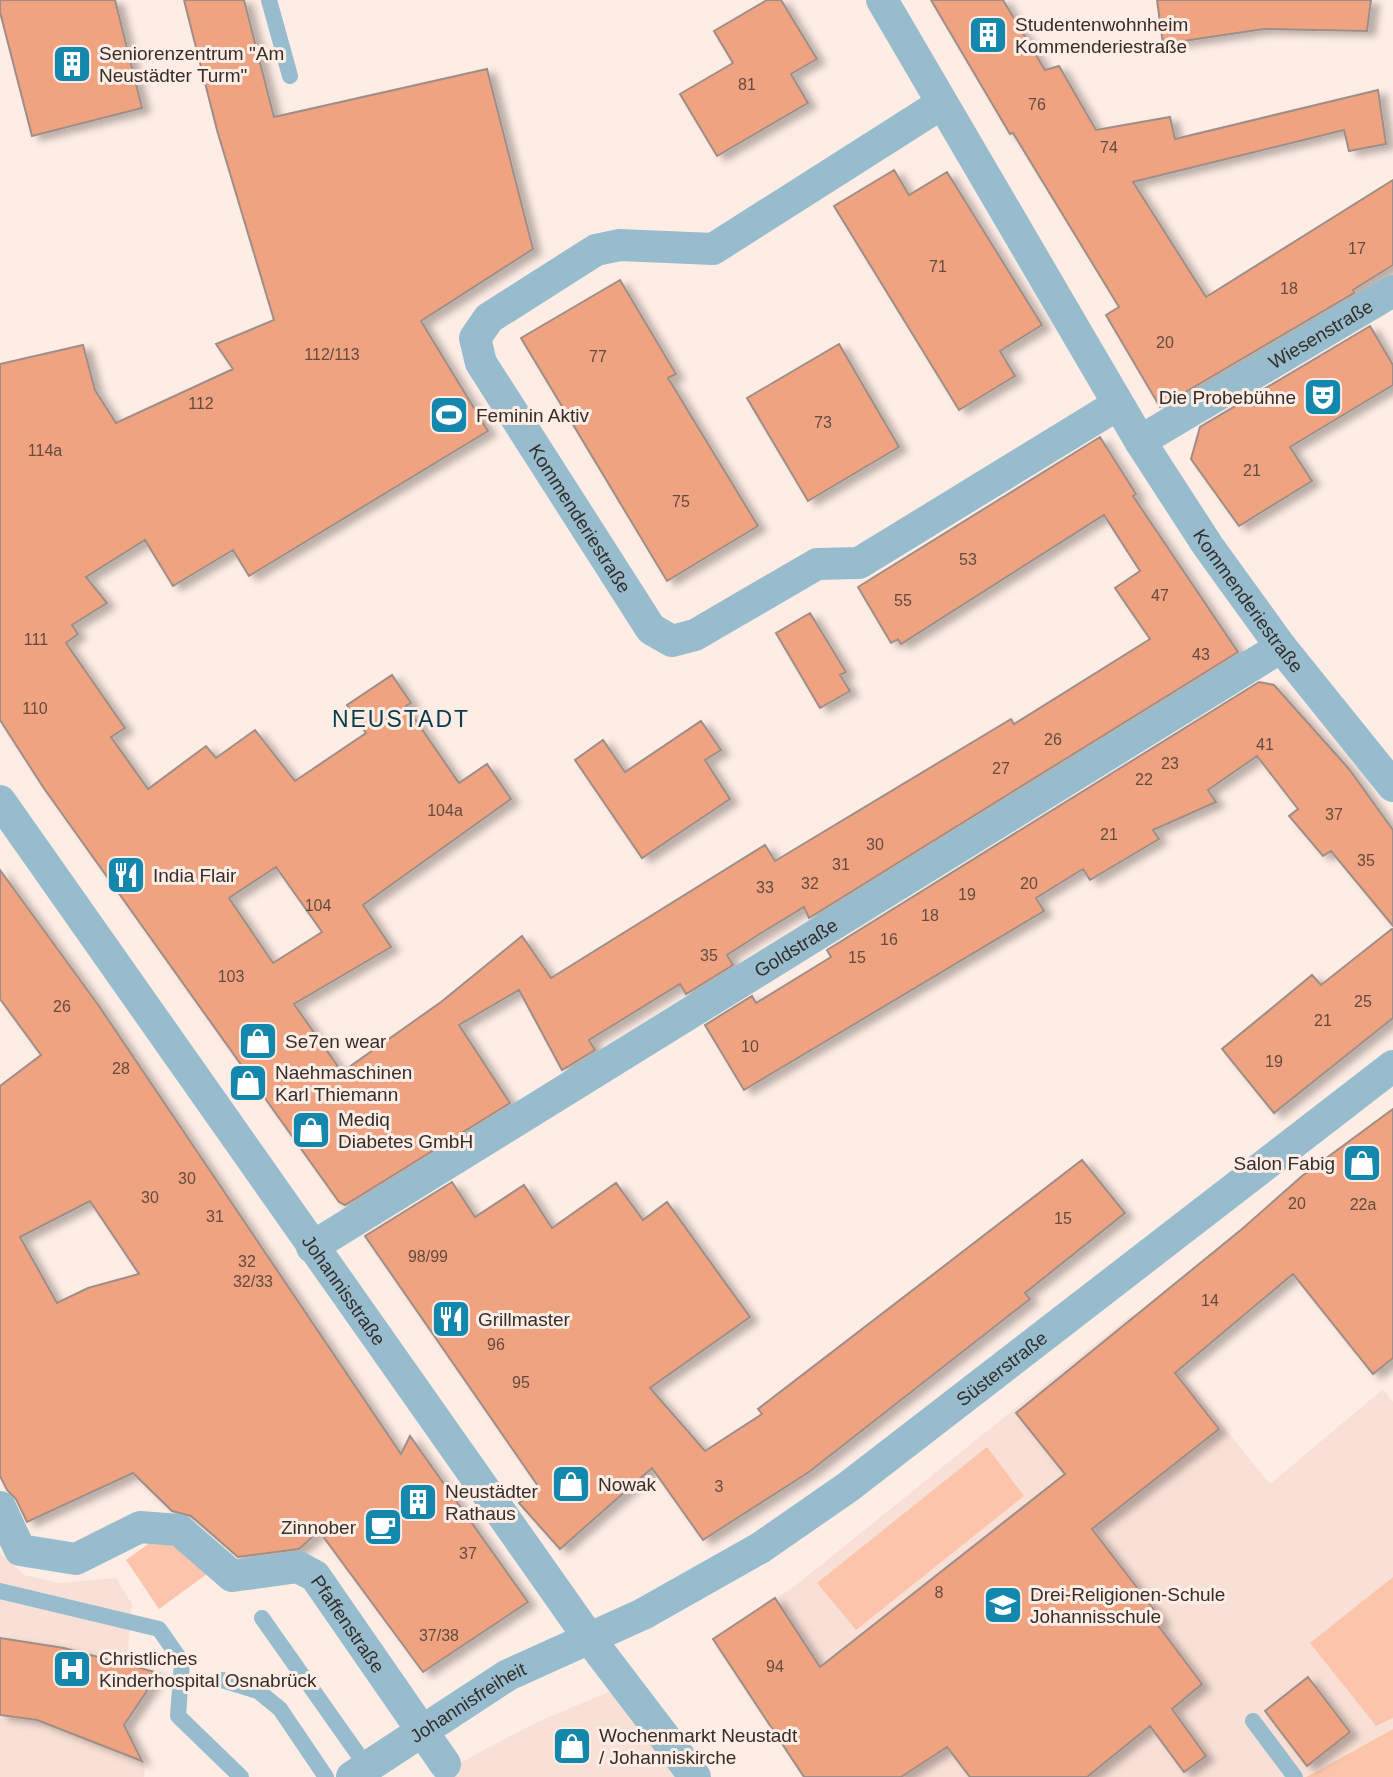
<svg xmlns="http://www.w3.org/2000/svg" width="1393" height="1777" font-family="Arial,sans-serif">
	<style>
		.built { fill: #f9e0d6 }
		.green { fill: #fbc4ab }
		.building { fill: #f0a380; stroke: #9e8e87; stroke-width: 2; fill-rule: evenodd; filter: url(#shadow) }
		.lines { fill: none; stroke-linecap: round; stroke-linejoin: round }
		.lane { stroke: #97bccd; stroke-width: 16 }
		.street { stroke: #97bccd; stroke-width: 32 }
		.labels { text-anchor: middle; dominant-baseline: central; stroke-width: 6; stroke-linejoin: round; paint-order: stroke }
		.number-label { font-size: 16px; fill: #634b40 }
		.poi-label { font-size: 19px; fill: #342e2b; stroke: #feede5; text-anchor: start }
		.street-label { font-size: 19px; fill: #342e2b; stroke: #feede5 }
		.quarter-label { font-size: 23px; letter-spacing: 2px; fill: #073c4e; stroke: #feede5 }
	</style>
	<defs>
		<filter id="shadow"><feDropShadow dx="8" dy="4.5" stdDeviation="3.5" flood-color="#0004"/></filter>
	</defs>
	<rect width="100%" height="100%" fill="#feede5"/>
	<path class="built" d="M1132,1314L1270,1484L1383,1389L1393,1402V1729L1305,1777H804L713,1639L795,1586Z
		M0,1553L24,1575L60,1583L116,1578L132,1604L127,1664L159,1673L118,1734L134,1744L145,1767L144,1777H0Z
		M613,1690L677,1777H433L535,1723Z"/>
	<path class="green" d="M987,1447L1024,1496L856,1630L817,1583Z
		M151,1542H176L211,1571L159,1609L126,1560Z
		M1393,1577V1718L1376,1726L1310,1643Z
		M1393,1729V1777H1305H1306Z"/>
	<path class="building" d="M0,0H115L142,108L32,136L0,12Z
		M184,0H244L274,117L487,69L533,249L421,321L488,431L249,576L233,550L173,586L145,540L86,577L107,603L72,625L78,634L66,643L125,728L111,737L148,789L206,746L216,758L255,730L295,781L366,733L347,705L392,675L411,703L406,706L459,783L487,764L511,799L363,905L391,947L294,1004L342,1072L441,1002L522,936L551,978L765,845L775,861L1011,719L1014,724L1150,639L1115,588L1140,571L1104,515L901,644L898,639L891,643L858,587L1100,437L1136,494L1133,496L1238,652L809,918L804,907L758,935L727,955L733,965L686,994L680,984L589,1040L595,1050L562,1070L519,990L459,1025L510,1103L345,1205L339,1202L43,787L0,720V364L83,345L95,390L116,423L233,369L216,344L274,320L217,130ZM276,867L322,932L273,963L229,898Z
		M767,0H781L817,59L791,74L808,103L717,156L680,94L733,63L714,31Z
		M931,0H1003L1045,70L1059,66L1096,130L1170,117L1175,139L1378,90L1386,144L1349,151L1344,130L1133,182L1206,297L1393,180V265L1353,290L1354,293L1160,407L1106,315L1119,307L1013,133L1010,134Z
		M1157,0H1371L1367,31L1264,29L1163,44Z
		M894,170L909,195L947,172L1042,325L1000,351L1015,376L959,410L834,206Z
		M620,280L676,374L668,378L758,526L667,581L521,338Z
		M1370,326L1393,365V385L1290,447L1312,481L1239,526L1191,459L1200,427Z
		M839,344L899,447L808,501L747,398Z
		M810,613L846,672L840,675L850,691L820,708L776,633Z
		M1259,682L1274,685L1349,769L1393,830V926L1331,851L1323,856L1289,816L1298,809L1257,756L1208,790L1216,802L1153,830L1159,839L1090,880L1083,869L1036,898L1044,911L744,1090L705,1025L752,996L756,1003L831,957L827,950Z
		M701,721L721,750L705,760L730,799L642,858L575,760L603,740L625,772Z
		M0,870L99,1006L401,1454L410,1436L528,1602L423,1672L319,1531L299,1549L238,1557L191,1516L172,1511L133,1473L27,1522L16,1499L7,1490L0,1476V1086L41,1055L0,999ZM90,1201L139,1274L88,1288L57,1303L20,1237Z
		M1393,928V1018L1274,1113L1222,1049L1312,975L1321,985Z
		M1393,1109V1358L1373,1374L1293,1274L1175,1373L1219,1429L1092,1529L1162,1620L1157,1624L1202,1684L1172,1709L1206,1756L1184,1772L1150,1726L1087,1777H970L947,1747L901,1777H804L713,1639L775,1598L820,1667L1065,1474L1016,1413L1242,1229L1302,1176Z
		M1082,1160L1125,1213L1025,1293L1030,1299L809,1472L703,1540L652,1468L560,1549L519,1503L538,1486L365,1236L452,1182L475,1217L524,1185L552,1228L616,1183L643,1220L667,1202L750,1317L650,1388L705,1451L762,1414L758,1409Z
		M0,1638L64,1648L159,1673L124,1725L142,1761L37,1720L0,1715Z
		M1308,1677L1350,1732L1307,1766L1265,1711Z"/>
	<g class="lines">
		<path class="lane" d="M269,0L290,76
			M0,1591L159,1629L182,1662L178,1716L241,1777
			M262,1618L367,1767
			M222,1680L258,1691L280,1709L326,1777
			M1253,1721L1295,1777"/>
		<g class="street">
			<path id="s1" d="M882,0L1140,441L1208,546L1281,647L1393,786"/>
			<path id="s2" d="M941,104L713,249L620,245L596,250L489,318L475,338L481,363L651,629L672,641L695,635L817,564L859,563L1117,405"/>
			<path id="s3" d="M1140,441L1393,291"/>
			<path id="s4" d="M0,801L589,1638L695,1777"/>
			<path id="s5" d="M312,1247L1281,647"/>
			<path id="s6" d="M0,1507L20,1550L76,1559L140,1527L179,1530L232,1576L298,1567L315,1576L445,1764"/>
			<path id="s7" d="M352,1777L508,1675L643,1614L760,1548L848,1487L1393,1066"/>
		</g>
	</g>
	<defs>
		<g id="building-square" transform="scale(2.0125)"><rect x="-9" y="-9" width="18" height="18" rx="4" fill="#1487ad" stroke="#feede5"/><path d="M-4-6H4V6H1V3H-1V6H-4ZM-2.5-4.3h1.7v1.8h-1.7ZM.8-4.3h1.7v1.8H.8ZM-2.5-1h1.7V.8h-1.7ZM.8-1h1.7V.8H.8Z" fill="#fff"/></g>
		<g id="theatre-square" transform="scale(2.0125)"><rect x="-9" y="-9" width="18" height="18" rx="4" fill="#1487ad" stroke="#feede5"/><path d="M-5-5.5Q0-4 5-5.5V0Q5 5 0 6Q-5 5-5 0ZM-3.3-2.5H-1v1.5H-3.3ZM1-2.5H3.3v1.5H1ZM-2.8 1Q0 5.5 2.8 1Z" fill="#fff"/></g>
		<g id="stadium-square" transform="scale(2.0125)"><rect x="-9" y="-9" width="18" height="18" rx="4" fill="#1487ad" stroke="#feede5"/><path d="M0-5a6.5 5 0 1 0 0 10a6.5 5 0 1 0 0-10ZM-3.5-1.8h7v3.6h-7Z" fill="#fff"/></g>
		<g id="restaurant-square" transform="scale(2.0125)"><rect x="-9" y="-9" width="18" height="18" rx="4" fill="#1487ad" stroke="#feede5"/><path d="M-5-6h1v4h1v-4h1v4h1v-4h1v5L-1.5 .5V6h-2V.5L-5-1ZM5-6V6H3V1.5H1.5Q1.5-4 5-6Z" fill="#fff"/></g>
		<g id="shop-square" transform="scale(2.0125)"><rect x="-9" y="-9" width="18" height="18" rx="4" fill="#1487ad" stroke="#feede5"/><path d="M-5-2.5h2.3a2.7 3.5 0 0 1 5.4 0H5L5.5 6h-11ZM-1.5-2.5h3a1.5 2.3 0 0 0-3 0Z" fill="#fff"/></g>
		<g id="cafe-square" transform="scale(2.0125)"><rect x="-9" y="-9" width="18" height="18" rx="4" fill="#1487ad" stroke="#feede5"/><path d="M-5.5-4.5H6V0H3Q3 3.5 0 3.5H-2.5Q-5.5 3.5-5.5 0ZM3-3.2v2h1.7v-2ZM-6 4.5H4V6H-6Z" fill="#fff"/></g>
		<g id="school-square" transform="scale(2.0125)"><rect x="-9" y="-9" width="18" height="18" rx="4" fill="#1487ad" stroke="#feede5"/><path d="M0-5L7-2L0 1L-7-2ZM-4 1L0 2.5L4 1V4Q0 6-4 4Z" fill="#fff"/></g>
		<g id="hospital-square" transform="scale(2.0125)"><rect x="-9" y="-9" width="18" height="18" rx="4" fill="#1487ad" stroke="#feede5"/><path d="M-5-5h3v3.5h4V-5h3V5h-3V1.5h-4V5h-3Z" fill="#fff"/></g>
	</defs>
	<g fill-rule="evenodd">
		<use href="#building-square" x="988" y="35"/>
		<use href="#building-square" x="72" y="64"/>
		<use href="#theatre-square" x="1323" y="397"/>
		<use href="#stadium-square" x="449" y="415"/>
		<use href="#restaurant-square" x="126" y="875"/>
		<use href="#shop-square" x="258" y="1041"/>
		<use href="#shop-square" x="248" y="1083"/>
		<use href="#shop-square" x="311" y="1130"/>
		<use href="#shop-square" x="1362" y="1163"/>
		<use href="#restaurant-square" x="451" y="1319"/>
		<use href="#shop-square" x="571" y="1484"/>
		<use href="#building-square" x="418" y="1502"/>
		<use href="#cafe-square" x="383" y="1527"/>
		<use href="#school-square" x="1003" y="1605"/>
		<use href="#hospital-square" x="72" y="1669"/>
		<use href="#shop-square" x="572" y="1746"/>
	</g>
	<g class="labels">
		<g class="number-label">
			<text x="747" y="84">81</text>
			<text x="1037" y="104">76</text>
			<text x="1109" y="147">74</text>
			<text x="1357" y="248">17</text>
			<text x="938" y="266">71</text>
			<text x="1289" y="288">18</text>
			<text x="1165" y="342">20</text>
			<text x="332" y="354">112/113</text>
			<text x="598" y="356">77</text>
			<text x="201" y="403">112</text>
			<text x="823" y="422">73</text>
			<text x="45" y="450">114a</text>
			<text x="1252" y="470">21</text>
			<text x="681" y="501">75</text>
			<text x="968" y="559">53</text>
			<text x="1160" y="595">47</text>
			<text x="903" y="600">55</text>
			<text x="36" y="639">111</text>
			<text x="1201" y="654">43</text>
			<text x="35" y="708">110</text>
			<text x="1053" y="739">26</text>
			<text x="1265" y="744">41</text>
			<text x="1170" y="763">23</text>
			<text x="1001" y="768">27</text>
			<text x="1144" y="779">22</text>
			<text x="445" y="810">104a</text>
			<text x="1334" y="814">37</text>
			<text x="1109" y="834">21</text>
			<text x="875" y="844">30</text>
			<text x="1366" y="860">35</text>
			<text x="841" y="864">31</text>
			<text x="810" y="883">32</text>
			<text x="1029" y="883">20</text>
			<text x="765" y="887">33</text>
			<text x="967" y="894">19</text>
			<text x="318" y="905">104</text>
			<text x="930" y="915">18</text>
			<text x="889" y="939">16</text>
			<text x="709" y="955">35</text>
			<text x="857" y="957">15</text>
			<text x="231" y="976">103</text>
			<text x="1363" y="1001">25</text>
			<text x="62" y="1006">26</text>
			<text x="1323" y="1020">21</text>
			<text x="750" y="1046">10</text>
			<text x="1274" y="1061">19</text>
			<text x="121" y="1068">28</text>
			<text x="187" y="1178">30</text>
			<text x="150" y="1197">30</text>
			<text x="1297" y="1203">20</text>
			<text x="1363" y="1204">22a</text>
			<text x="215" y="1216">31</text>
			<text x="1063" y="1218">15</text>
			<text x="428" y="1256">98/99</text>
			<text x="247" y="1261">32</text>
			<text x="253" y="1281">32/33</text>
			<text x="1210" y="1300">14</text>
			<text x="496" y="1344">96</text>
			<text x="521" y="1382">95</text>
			<text x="719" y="1486">3</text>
			<text x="468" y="1553">37</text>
			<text x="939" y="1592">8</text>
			<text x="439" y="1635">37/38</text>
			<text x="775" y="1666">94</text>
		</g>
		<g class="poi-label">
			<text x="1015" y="24">Studentenwohnheim<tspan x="1015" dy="22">Kommenderiestraße</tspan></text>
			<text x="99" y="53">Seniorenzentrum "Am<tspan x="99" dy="22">Neustädter Turm"</tspan></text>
			<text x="1296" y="397" text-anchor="end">Die Probebühne</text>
			<text x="476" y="415">Feminin Aktiv</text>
			<text x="153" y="875">India Flair</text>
			<text x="285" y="1041">Se7en wear</text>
			<text x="275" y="1072">Naehmaschinen<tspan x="275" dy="22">Karl Thiemann</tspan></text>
			<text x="338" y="1119">Mediq<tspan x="338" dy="22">Diabetes GmbH</tspan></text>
			<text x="1335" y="1163" text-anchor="end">Salon Fabig</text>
			<text x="478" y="1319">Grillmaster</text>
			<text x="598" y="1484">Nowak</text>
			<text x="445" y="1491">Neustädter<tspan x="445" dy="22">Rathaus</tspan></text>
			<text x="356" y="1527" text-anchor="end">Zinnober</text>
			<text x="1030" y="1594">Drei-Religionen-Schule<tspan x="1030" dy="22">Johannisschule</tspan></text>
			<text x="99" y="1658">Christliches<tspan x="99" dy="22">Kinderhospital Osnabrück</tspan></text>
			<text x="599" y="1735">Wochenmarkt Neustadt<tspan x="599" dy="22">/ Johanniskirche</tspan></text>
		</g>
		<g class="street-label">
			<text stroke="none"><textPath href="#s3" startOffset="210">Wiesenstraße</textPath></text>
			<text stroke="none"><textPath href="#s2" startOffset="749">Kommenderiestraße</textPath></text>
			<text stroke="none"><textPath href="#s1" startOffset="704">Kommenderiestraße</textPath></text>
			<text stroke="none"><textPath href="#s5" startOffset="569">Goldstraße</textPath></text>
			<text stroke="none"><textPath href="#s4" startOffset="598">Johannisstraße</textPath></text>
			<text stroke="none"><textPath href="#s7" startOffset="770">Süsterstraße</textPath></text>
			<text stroke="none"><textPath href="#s6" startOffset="429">Pfaffenstraße</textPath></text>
			<text stroke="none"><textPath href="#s7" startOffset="138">Johannisfreiheit</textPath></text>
		</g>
		<g class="quarter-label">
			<text x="401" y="719">NEUSTADT</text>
		</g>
	</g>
</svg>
